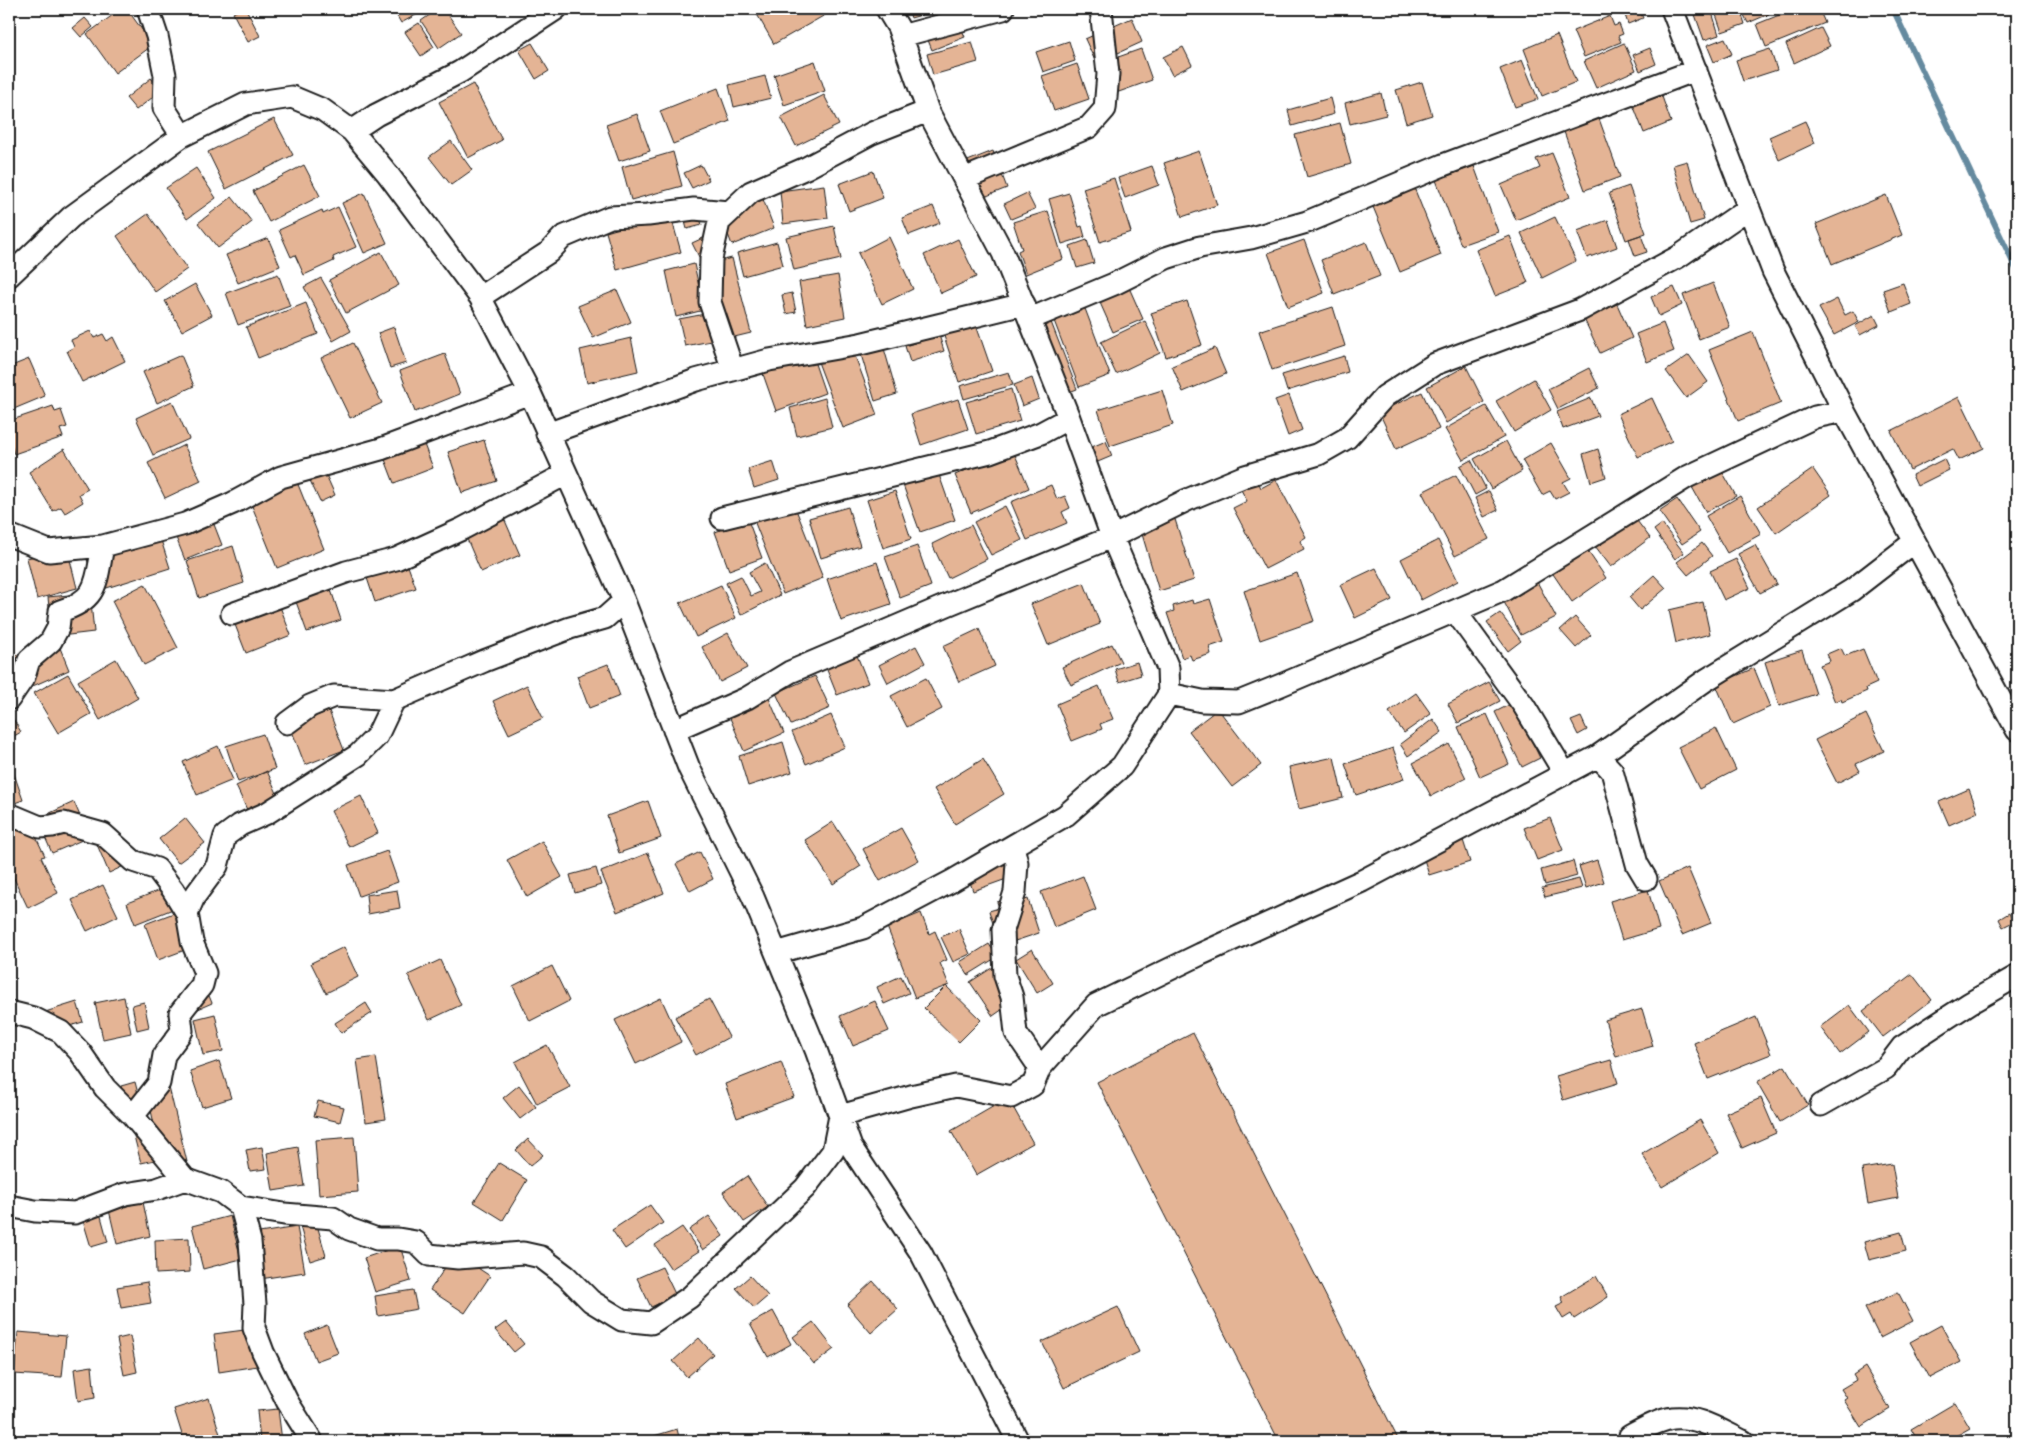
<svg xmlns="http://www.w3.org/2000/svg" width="2026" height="1450" font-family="'Architects Daughter',sans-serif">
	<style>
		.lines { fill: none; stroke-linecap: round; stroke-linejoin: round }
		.stream { stroke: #658a9f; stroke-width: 6 }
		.building { fill: #e4b495; stroke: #1c1c1c }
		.minor-casing { stroke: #1c1c1c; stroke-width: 25 }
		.minor { stroke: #fff; stroke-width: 21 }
	</style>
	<rect width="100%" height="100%" fill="#fff"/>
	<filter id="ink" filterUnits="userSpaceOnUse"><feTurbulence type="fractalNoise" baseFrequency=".02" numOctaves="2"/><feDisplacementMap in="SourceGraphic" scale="10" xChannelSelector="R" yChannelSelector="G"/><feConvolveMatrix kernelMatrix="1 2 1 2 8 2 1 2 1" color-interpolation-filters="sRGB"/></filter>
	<g filter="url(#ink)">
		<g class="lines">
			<path class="stream" d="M1893,9L2017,271"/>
		</g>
		<path class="building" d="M121,9H127L153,45L115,73L87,34Z
			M240,9H246L260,36L248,42L233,13Z
			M393,9H427L401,23Z
			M438,9H444L461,33L439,48L421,21Z
			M754,9H822L825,15L774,44Z
			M908,9H941L911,18Z
			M1623,9H1639L1643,18L1628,24Z
			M1693,9H1711L1719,35L1704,40Z
			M1714,9H1740L1745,24L1722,32Z
			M1741,9H1767L1769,14L1748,23Z
			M1794,9H1819L1825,23L1766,47L1757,24Z
			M1610,16L1614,26L1619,24L1623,34L1618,36L1621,42L1584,57L1573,31Z
			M85,18L93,27L81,37L73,28Z
			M1132,18L1142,42L1096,63L1085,39Z
			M959,22L965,37L932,50L926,35Z
			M419,23L434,47L421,56L405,32Z
			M1821,28L1830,46L1794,63L1786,44Z
			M1557,35L1576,82L1542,96L1524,49Z
			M1725,38L1732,54L1714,62L1707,45Z
			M1069,41L1075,61L1043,72L1036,52Z
			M972,42L978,62L933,75L927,54Z
			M532,43L549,71L536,79L519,50Z
			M1624,43L1636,70L1596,88L1584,61Z
			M1183,47L1192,65L1172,75L1163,57Z
			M1650,48L1656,64L1640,71L1633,55Z
			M1141,49L1152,80L1116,93L1104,62Z
			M1770,49L1777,70L1743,81L1736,60Z
			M1522,60L1538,99L1515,107L1500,69Z
			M815,61L825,91L784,105L774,75Z
			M1077,64L1089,99L1054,111L1042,76Z
			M765,76L771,98L734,107L729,85Z
			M151,78L161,91L136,110L126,98Z
			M1422,82L1432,115L1406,123L1396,90Z
			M473,84L502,140L468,158L439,102Z
			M718,88L730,121L673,144L660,111Z
			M1660,91L1671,122L1644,133L1632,102Z
			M1381,93L1386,115L1350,124L1345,103Z
			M824,95L839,125L796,146L781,117Z
			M1330,98L1334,114L1292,126L1288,110Z
			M637,114L650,151L619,161L606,125Z
			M1598,116L1620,177L1585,190L1563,129Z
			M274,119L293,155L226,189L208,152Z
			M1805,121L1815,143L1779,160L1769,137Z
			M1340,123L1351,164L1307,177L1295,135Z
			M451,141L472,170L451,185L429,157Z
			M993,151L1007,188L974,201L960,164Z
			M1199,151L1217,205L1182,217L1164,163Z
			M673,152L682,186L631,200L622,167Z
			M1552,153L1570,197L1516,220L1501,185L1540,168L1536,159Z
			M1687,161L1704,220L1690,224L1673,165Z
			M304,165L320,196L269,222L253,191Z
			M701,165L709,180L692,188L684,173Z
			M1152,166L1159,185L1125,198L1118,178Z
			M1474,166L1498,232L1461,245L1436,180Z
			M196,168L216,198L187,219L166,188Z
			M873,171L883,198L849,211L839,184Z
			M1114,178L1131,232L1100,242L1083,188Z
			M824,185L828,218L783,224L780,191Z
			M1413,185L1441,255L1400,272L1371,202Z
			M1629,186L1646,233L1626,240L1609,193Z
			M364,193L387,243L364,253L342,203Z
			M1027,193L1035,209L1011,219L1004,204Z
			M1069,193L1079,227L1082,226L1085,237L1062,244L1049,199Z
			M761,194L774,228L732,245L719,210Z
			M1886,195L1902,235L1832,264L1816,224Z
			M232,197L252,222L218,248L198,223Z
			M696,203L702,225L687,229L681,207Z
			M933,206L940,223L909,235L902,218Z
			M338,207L356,247L333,257L334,261L304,275L295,255L291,257L279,230L322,210L323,214Z
			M1048,211L1063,259L1026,274L1018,251L1022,249L1013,222Z
			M670,213L681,252L617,270L606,232Z
			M148,214L187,269L155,292L117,236Z
			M1555,217L1576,261L1542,278L1521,233Z
			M1608,220L1617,247L1587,258L1577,231Z
			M834,226L841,259L794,270L786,237Z
			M714,233L720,247L699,257L692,243Z
			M1641,235L1647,252L1635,256L1629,239Z
			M1510,236L1528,283L1495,296L1476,250Z
			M889,237L913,289L882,304L858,253Z
			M268,238L280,266L238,283L226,255Z
			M958,239L976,277L941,293L924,255Z
			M1087,240L1094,263L1077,268L1070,246Z
			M1304,240L1324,293L1288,307L1268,253Z
			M777,242L783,265L743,276L737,253Z
			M1366,242L1380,276L1334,294L1321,260Z
			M381,252L399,285L346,313L329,280Z
			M732,258L751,333L718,341L698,266Z
			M694,264L704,310L676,317L666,271Z
			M278,274L290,306L238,325L226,293Z
			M838,275L845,317L807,325L799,282Z
			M321,278L351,331L333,341L304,287Z
			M1127,283L1143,319L1113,332L1097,296Z
			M1713,283L1730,327L1699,339L1683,295Z
			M1903,283L1911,304L1891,312L1883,290Z
			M195,284L212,315L182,331L165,301Z
			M1674,287L1682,305L1659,316L1651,297Z
			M617,290L631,322L593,338L578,306Z
			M792,293L796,312L786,314L782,295Z
			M1837,299L1845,315L1853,311L1859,322L1834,335L1819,308Z
			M1187,301L1202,345L1166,357L1151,313Z
			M306,303L318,334L258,358L246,327Z
			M1617,304L1632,338L1600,353L1584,319Z
			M1084,306L1110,375L1079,387L1053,318Z
			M1333,307L1345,346L1272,370L1259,331Z
			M705,314L711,341L685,346L679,319Z
			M1874,315L1879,325L1860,335L1855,326Z
			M1049,317L1077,389L1064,394L1036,322Z
			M1145,321L1160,353L1116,374L1101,342Z
			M975,322L992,371L959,382L943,333Z
			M1663,323L1674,351L1647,362L1636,334Z
			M394,327L406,363L390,368L378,333Z
			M90,331L94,338L103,334L107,341L113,337L125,361L82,382L67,351L74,347L71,340Z
			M879,331L897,394L875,401L856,338Z
			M1753,332L1781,403L1738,421L1709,350Z
			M939,335L944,351L910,362L905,346Z
			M631,338L638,371L587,383L580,350Z
			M353,343L382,403L350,418L321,358Z
			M852,348L877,415L843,428L818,362Z
			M1215,348L1226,374L1183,392L1172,366Z
			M445,354L460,394L415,412L400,371Z
			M181,355L194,386L157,403L143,372Z
			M812,355L825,393L776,411L763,374Z
			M1689,355L1708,382L1686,398L1666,371Z
			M1344,356L1348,372L1287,391L1282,375Z
			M29,359L45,396L9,411V367Z
			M1466,366L1484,402L1446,423L1427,387Z
			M1589,368L1599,388L1558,409L1548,389Z
			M1009,372L1013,385L964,399L960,386Z
			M1032,378L1039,399L1022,406L1014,385Z
			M1534,379L1551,410L1514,432L1496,401Z
			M1011,389L1020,421L976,434L966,402Z
			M1162,390L1173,425L1110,446L1098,410Z
			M1422,392L1439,429L1396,449L1379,412Z
			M1289,395L1302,430L1288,436L1275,400Z
			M1959,397L1984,448L1959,460L1953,449L1910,470L1891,431Z
			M825,398L832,427L797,436L790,408Z
			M1591,398L1598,416L1563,429L1557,412Z
			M1652,398L1672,441L1638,457L1618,414Z
			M958,399L968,429L921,445L911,414Z
			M172,401L189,439L153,455L136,418Z
			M53,406L55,412L61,410L67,427L60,429L63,437L14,454L9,438V421Z
			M1486,406L1504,437L1463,460L1445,429Z
			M420,434L433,468L394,483L381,449Z
			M484,440L497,481L462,493L448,452Z
			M1106,441L1112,456L1093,464L1087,449Z
			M1506,441L1522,471L1491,489L1474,459Z
			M1551,443L1571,478L1563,482L1569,492L1555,499L1550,491L1542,495L1522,460Z
			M184,445L201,481L165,498L148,463Z
			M64,449L88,489L79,494L83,502L65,513L61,507L53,511L29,472Z
			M1598,449L1606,477L1591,482L1583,454Z
			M1013,450L1029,488L971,513L955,475Z
			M1944,459L1949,470L1917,486L1912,475Z
			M1471,460L1486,489L1475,495L1460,466Z
			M773,461L779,480L754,488L748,469Z
			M1718,464L1736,496L1706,512L1688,480Z
			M322,466L335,495L320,502L307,474Z
			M1813,469L1831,495L1776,533L1758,507Z
			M938,472L955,520L920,532L903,485Z
			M1456,475L1489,539L1455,556L1422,492Z
			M1256,477L1261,488L1276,480L1306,537L1300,541L1304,549L1265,569L1233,508L1247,501L1239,486Z
			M297,482L324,549L277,568L250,501Z
			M1051,485L1057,499L1065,496L1070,508L1062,512L1067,523L1027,540L1011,502Z
			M895,491L911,539L883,548L867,500Z
			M1489,491L1498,510L1484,517L1475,498Z
			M1740,496L1761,534L1727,553L1706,516Z
			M1677,499L1700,532L1682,544L1659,511Z
			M793,502L823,578L783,594L753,518Z
			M1625,505L1650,538L1611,567L1586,534Z
			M1005,506L1022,540L991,555L974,522Z
			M848,507L860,546L821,558L809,518Z
			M208,509L222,545L185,560L171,525Z
			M1173,513L1194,580L1159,591L1139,524Z
			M503,516L520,555L481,572L464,532Z
			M748,520L762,558L729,570L715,532Z
			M1662,524L1684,553L1675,559L1654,530Z
			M971,525L987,559L948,578L932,544Z
			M159,534L170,568L97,591L86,556Z
			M1438,540L1458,581L1421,600L1401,559Z
			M1702,543L1712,556L1688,575L1677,562Z
			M1583,544L1606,578L1572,602L1549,568Z
			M1755,545L1777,584L1760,593L1738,554Z
			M233,546L244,583L199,598L187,561Z
			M917,546L931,586L900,598L885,557Z
			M67,548L77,588L37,599L27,558Z
			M404,555L416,588L375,602L364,569Z
			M1736,559L1750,588L1724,600L1710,571Z
			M877,562L891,604L841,621L827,579Z
			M765,563L780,595L741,615L726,583L741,576L751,596L760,592L749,572Z
			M1376,568L1392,600L1355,618L1340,585Z
			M1297,573L1314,621L1260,640L1244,591Z
			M1654,575L1666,588L1640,610L1629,597Z
			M1535,578L1556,617L1521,635L1501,596Z
			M1084,583L1100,624L1048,645L1031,604Z
			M145,584L178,648L144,665L112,601Z
			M721,585L736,618L696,637L680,603Z
			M330,587L341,620L307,632L295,599Z
			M90,593L94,632L52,637L48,597Z
			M277,599L291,635L246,653L232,617Z
			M1210,599L1224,642L1209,647L1211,654L1192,660L1190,655L1182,658L1167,613L1174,611L1173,606L1192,600L1193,604Z
			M1703,602L1710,634L1676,643L1669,610Z
			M1500,613L1521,641L1508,651L1487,622Z
			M1575,617L1591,635L1576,648L1560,630Z
			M979,629L995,666L959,682L943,646Z
			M728,633L747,668L720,682L702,647Z
			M56,638L69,670L26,689L12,657Z
			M1112,644L1121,662L1071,685L1062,667Z
			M916,646L925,663L888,683L879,665Z
			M1841,648L1845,656L1863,649L1877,683L1866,688L1867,691L1842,702L1841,699L1835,702L1820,665L1830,661L1827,654Z
			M1802,650L1816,694L1779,706L1765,662Z
			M856,653L868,683L837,695L825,665Z
			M116,659L138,698L100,720L78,681Z
			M1137,662L1141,675L1119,682L1115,669Z
			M608,664L620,696L589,708L577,676Z
			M1754,668L1770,707L1733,724L1716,685Z
			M68,674L91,714L58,733L34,693Z
			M815,676L830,708L791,725L776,693Z
			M926,678L942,709L907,727L891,696Z
			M1489,682L1500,701L1458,723L1448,704Z
			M527,685L543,718L509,734L493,701Z
			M1099,686L1113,719L1100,724L1102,729L1072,741L1057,704Z
			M764,687L784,733L744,751L724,704Z
			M1416,693L1431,714L1404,733L1389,712Z
			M1513,703L1540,758L1522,767L1495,712Z
			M1218,709L1261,765L1232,787L1189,731Z
			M329,711L344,750L305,765L290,726Z
			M9,712L21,732L9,739Z
			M1487,714L1509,764L1480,777L1458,727Z
			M1866,714L1884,751L1856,764L1860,771L1837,783L1815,740Z
			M831,715L845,747L806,764L792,732Z
			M1581,717L1587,730L1578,735L1571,721Z
			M1433,719L1442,732L1408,756L1400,744Z
			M1716,728L1736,770L1699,789L1678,747Z
			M263,734L275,769L238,782L226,746Z
			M783,742L792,772L748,786L739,756Z
			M1449,744L1466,778L1431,796L1413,763Z
			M218,746L233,780L197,795L183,762Z
			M1393,748L1404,779L1356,795L1345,764Z
			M1334,757L1343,798L1299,809L1289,767Z
			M983,759L1004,794L955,824L934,789Z
			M12,768L23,800L9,805V769Z
			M267,771L280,800L249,814L236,786Z
			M1969,789L1978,812L1949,825L1939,802Z
			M361,796L378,833L349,847L331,811Z
			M648,801L661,838L619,853L607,816Z
			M74,802L89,837L52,853L37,819Z
			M26,816L45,856L41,857L58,893L28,908L9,868V824Z
			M185,818L205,843L178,863L159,839Z
			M1550,818L1563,850L1537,860L1524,828Z
			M833,822L861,866L833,884L805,840Z
			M901,828L919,860L880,881L863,849Z
			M1460,831L1470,862L1429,875L1419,844Z
			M112,834L126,865L109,873L96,842Z
			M542,841L562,877L527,897L507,860Z
			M387,851L398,882L359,896L348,865Z
			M700,852L713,879L690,891L676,864Z
			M648,853L664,893L617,912L601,872Z
			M1004,853L1012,877L973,891L965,867Z
			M1597,860L1604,882L1586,888L1579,866Z
			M1573,861L1577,876L1545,885L1541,870Z
			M596,868L601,885L575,893L570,875Z
			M1688,868L1711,923L1682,935L1659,881Z
			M1083,876L1096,910L1054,927L1041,892Z
			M1579,879L1582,888L1545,897L1542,888Z
			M103,885L118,916L87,931L72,900Z
			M165,888L173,909L135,924L127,903Z
			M397,890L400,908L368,914L366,895Z
			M1648,890L1659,929L1622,940L1610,901Z
			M1014,897L1016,903L1028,899L1039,933L1000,946L989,911L999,908L997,902Z
			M179,911L193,947L158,960L145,924Z
			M921,913L929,934L935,931L947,960L940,963L949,985L915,998L887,927Z
			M2009,913L2013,922L2003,927L1999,919Z
			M959,929L970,954L953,962L941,937Z
			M989,944L997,957L968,975L960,962Z
			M344,947L358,977L326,993L311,963Z
			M1032,949L1053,983L1037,993L1016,959Z
			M440,960L461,1005L429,1020L408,975Z
			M1001,962L1023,995L993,1016L970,982Z
			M552,966L569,1001L530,1021L513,986Z
			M1912,974L1932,1000L1883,1037L1863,1011Z
			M901,976L909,993L884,1004L877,987Z
			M205,986L212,1003L189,1013Z
			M946,986L981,1020L959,1042L924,1008Z
			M124,997L131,1033L103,1039L95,1003Z
			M661,998L681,1042L636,1064L615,1020Z
			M709,999L729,1037L696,1055L675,1017Z
			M875,1001L889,1031L853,1046L840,1016Z
			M77,1002L83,1022L49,1032L42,1013Z
			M144,1002L149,1027L137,1030L132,1005Z
			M366,1003L372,1013L341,1033L335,1023Z
			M1849,1005L1869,1032L1840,1054L1820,1027Z
			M1642,1009L1653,1046L1616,1057L1605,1020Z
			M215,1014L223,1051L203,1055L195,1019Z
			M1756,1017L1771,1054L1708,1079L1694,1043Z
			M1193,1033L1399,1441H1279L1097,1082Z
			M547,1045L570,1087L537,1104L515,1062Z
			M376,1057L386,1119L366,1122L357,1060Z
			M1611,1060L1618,1083L1563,1100L1556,1076Z
			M219,1061L231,1098L202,1107L190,1071Z
			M781,1062L794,1097L737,1118L725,1084Z
			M1785,1066L1808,1105L1780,1122L1757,1082Z
			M167,1079L187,1162L164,1168L145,1084Z
			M135,1082L155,1160L141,1163L121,1086Z
			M519,1085L536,1107L520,1119L503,1098Z
			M1008,1098L1033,1143L976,1175L951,1131Z
			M1761,1098L1776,1133L1742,1148L1726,1113Z
			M318,1101L344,1107L340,1122L314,1116Z
			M1700,1120L1719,1153L1662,1187L1642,1154Z
			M354,1137L358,1192L319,1195L315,1140Z
			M528,1139L543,1155L530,1166L516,1150Z
			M262,1147L266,1169L250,1171L246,1150Z
			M298,1147L304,1186L273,1191L267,1153Z
			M499,1163L527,1180L503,1220L474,1202Z
			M1892,1164L1898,1198L1868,1204L1862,1169Z
			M747,1176L768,1207L744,1222L723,1192Z
			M143,1202L150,1236L117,1244L109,1210Z
			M650,1205L663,1223L625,1249L612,1230Z
			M99,1209L108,1242L91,1247L81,1214Z
			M230,1216L241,1259L203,1269L192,1226Z
			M709,1216L723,1236L703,1250L689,1230Z
			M315,1218L326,1256L310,1261L299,1223Z
			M297,1227L305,1272L260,1279L253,1234Z
			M682,1227L699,1251L671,1269L655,1245Z
			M1901,1232L1906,1251L1869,1260L1864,1242Z
			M189,1238L190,1272L156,1274L155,1240Z
			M400,1246L411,1281L375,1292L364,1258Z
			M455,1253L490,1276L465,1313L430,1290Z
			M662,1267L676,1296L651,1307L637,1278Z
			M750,1276L768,1296L754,1308L736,1288Z
			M1596,1276L1608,1297L1574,1319L1571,1314L1563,1319L1556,1307L1564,1303L1561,1297Z
			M873,1281L898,1309L871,1333L847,1305Z
			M147,1282L151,1303L121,1308L117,1287Z
			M413,1290L417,1309L378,1316L375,1296Z
			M1898,1292L1913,1321L1880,1338L1865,1308Z
			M1118,1307L1139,1352L1064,1388L1042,1342Z
			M773,1311L791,1344L768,1357L750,1324Z
			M506,1322L524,1344L514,1352L495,1330Z
			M813,1322L834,1349L814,1364L793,1337Z
			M327,1325L338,1353L316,1361L305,1334Z
			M1941,1325L1961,1362L1930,1378L1910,1342Z
			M252,1329L257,1366L219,1372L214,1334Z
			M18,1332L66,1336L62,1377L14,1374Z
			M130,1336L137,1372L124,1375L117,1339Z
			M699,1338L713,1354L687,1377L673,1361Z
			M92,1366L95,1398L78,1401L74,1369Z
			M1865,1367L1890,1409L1861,1427L1844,1400L1847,1398L1841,1389L1856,1380L1853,1375Z
			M209,1398L222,1441H184L174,1409Z
			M1955,1403L1970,1428L1947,1441H1918L1911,1429Z
			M278,1409L282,1441H260L257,1411Z
			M677,1429L680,1441H655L654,1436Z
			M358,1435L359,1441H328L327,1440Z"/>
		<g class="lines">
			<g class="minor-casing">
				<path id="minor" d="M148,9L157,36L165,75L164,108L182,136
					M1672,9L1773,271L1844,411L2017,730
					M901,36L1003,9
					M352,131L376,115L460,72L556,9
					M964,179L1089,127L1105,109L1108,74L1101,9
					M9,276L71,217L182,136L246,104L292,97L323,110L352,131L387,173L480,297L530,393L624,601L689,768L753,897L816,1050L851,1147L921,1253L1018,1441
					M480,297L549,252L563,237L610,217L648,215L694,209L729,212
					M1030,319L1114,284L1166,258L1200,247L1251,238L1307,222L1443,165L1696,70
					M733,370L710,302L711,259L719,222L751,192L806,168L872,133L928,111
					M547,434L696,380L769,360L860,344L1024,304
					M722,518L990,452L1041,433L1069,418
					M9,535L49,551L103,546L185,524L233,503L281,477L381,449L530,393
					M1455,611L1524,706L1565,774
					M232,614L346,572L396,559L462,529L566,474
					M1169,694L1202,701L1239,702L1281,685L1504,590L1687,477L1815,417L1844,411
					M9,699L24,677L29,660L51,641L58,628L60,611C99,600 96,581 103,546
					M287,723L310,706L334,696L394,700L484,661L570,628L605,618L624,601
					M674,730L747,698L790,672L947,605L1112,537L1187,500L1245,476L1319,454L1347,438L1385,396L1435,364L1580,310L1678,257L1749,208
					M1598,756L1612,771L1637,864L1646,879
					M9,814L40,827L52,826L64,823L103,834L133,861L157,869L173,890L187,913
					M1013,846L1017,863L1015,892L1003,930L1005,976L1012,997L1016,1033L1040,1068
					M776,953L863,928L952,881L1066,815L1122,766L1169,694L1168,668L1112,537L1069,418L1003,253L928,111L898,27L887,9
					M9,1012L33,1018L61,1032L80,1052L105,1088L133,1116L185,1179L221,1192L241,1207L284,1214L333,1218L349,1229L377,1239H398L416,1242L429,1255L458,1258L523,1253L541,1257L566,1276L591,1301L622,1320L651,1323L690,1297L805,1188L833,1151L840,1116L911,1096L956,1086L1011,1097L1033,1085L1040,1068L1096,1005L1201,954L1362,881L1598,756L1706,680L1852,590L1914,542
					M1821,1105L1886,1068L1902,1047L1970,1003L2017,976
					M133,1116L159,1083L164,1055L182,1031L180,1013L202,985L205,973L192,942L187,913L194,897L217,866L225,836L240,825L267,813L358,755L377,736L394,700
					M9,1206L35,1211L75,1213L125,1194L157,1189L185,1179
					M241,1207L250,1241L255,1304L254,1328L263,1352L287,1401L312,1441
					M1630,1441V1436C1643,1429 1658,1420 1673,1418C1697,1415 1723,1432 1743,1441"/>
			</g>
			<use href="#minor" class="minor"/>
		</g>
	</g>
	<rect width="2026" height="1450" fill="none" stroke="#fff" stroke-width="30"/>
	<rect x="15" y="15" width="1996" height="1420" fill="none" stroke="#1c1c1c" stroke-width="2" filter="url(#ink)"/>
</svg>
